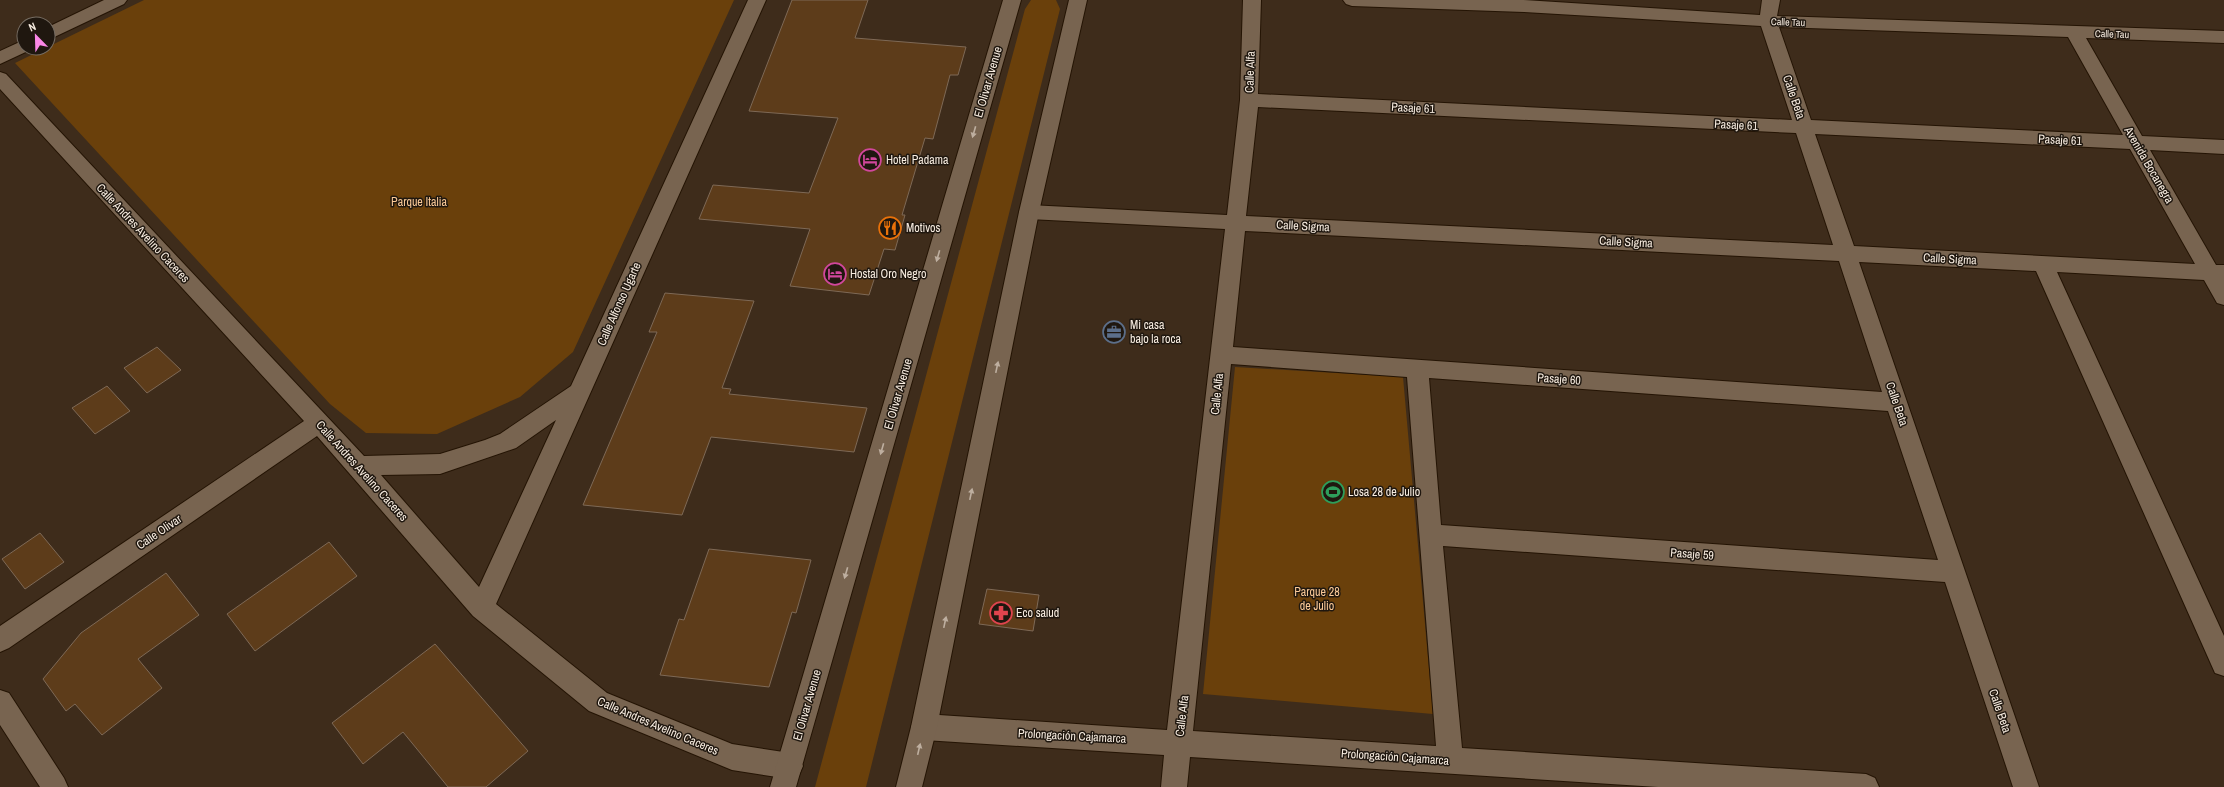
<svg xmlns="http://www.w3.org/2000/svg" width="2224" height="787" font-family="'Archivo Narrow',sans-serif">
	<style>
		.green { fill: #6a400b }
		.building { fill: #5d3c1a; stroke: #7e6956 }
		.lines { fill: none; stroke-linecap: round; stroke-linejoin: round }
		.minor-casing { stroke: #241404; stroke-width: 2 }
		.secondary-casing { stroke: #241404; stroke-width: 2 }
		.minor { fill: #786450; fill-rule: evenodd }
		.secondary { fill: #786450; fill-rule: evenodd }
		.oneway { fill: #beafa0 }
		.labels { text-anchor: middle; dominant-baseline: central; stroke-width: 3; stroke-linejoin: round; paint-order: stroke }
		.far-street-label { font-size: 10px; fill: #f8ede1; stroke: #1f170f }
		.street-label { font-size: 12px; fill: #f8ede1; stroke: #1f170f }
		.poi-label { font-size: 12px; fill: #f8ede1; stroke: #1f170f; text-anchor: start }
		.park-label { font-size: 12px; fill: #fbca98; stroke: #1f170f }
	</style>
	<rect width="100%" height="100%" fill="#3e2c1b"/>
	<path class="green" d="M144,0H734L573,352L520,397L437,434L366,433L330,404L15,63Z
		M1031,0H1056L1060,9L866,787H815L1025,9Z
		M1235,367L1403,377L1433,714L1203,694Z"/>
	<path class="building" d="M792,0H868L855,38L966,47L958,75H950L933,139L925,138L902,215H905L895,250L884,249L869,295L790,286L810,229L699,219L713,185L809,193L838,118L749,111Z
		M665,293L754,301L722,388L731,389L729,394L867,408L854,452L711,437L682,515L583,505L657,332H649Z
		M157,347L181,370L147,393L124,368Z
		M107,386L130,411L95,434L72,408Z
		M40,533L64,562L25,589L2,559Z
		M329,542L357,576L255,651L227,614Z
		M709,549L811,560L796,613L792,612L769,687L660,675L679,619L684,620Z
		M166,573L199,615L138,659L162,688L102,735L75,704L66,711L43,679L81,633Z
		M987,589L1039,595L1033,631L979,624Z
		M435,644L528,751L486,787H448L403,732L363,764L332,723Z"/>
	<g class="lines">
		<g class="minor-casing">
			<path id="minor" d="M104,0H127L124,4L48,40V27Z
				M748,0H766L496,604L607,693L732,744L790,753L799,757L803,766L799,775L790,779L732,770L589,711L473,616L317,436L9,648L0,652V626L304,421L0,89V72L6,74L364,456L440,454L485,440L500,434L571,386ZM556,420L479,587L381,475L440,474L516,448Z
				M1243,0H1261L1258,94L1792,120L1761,26L1524,12L1352,6L1346,4L1343,0H1524L1760,15L1762,0H1780L1777,16L2224,31V43L2086,38L2142,136L2224,140V154L2150,150L2216,265H2224V305L2217,303L2204,280L2057,272L2224,636V676L2215,673L2036,271L1859,262L2039,787H2013L1945,582L1443,546L1462,748L1866,774L1875,778L1879,787H1658L1190,757L1187,787H1161L1164,755L924,740L915,736L911,727L915,718L924,714L1167,730L1225,229L1029,219L1022,217L1019,212L1022,207L1029,205L1227,215L1240,100ZM1779,27L2068,37L2123,135L1811,120ZM1258,107L1796,133L1833,245L1246,216ZM1815,134L2130,149L2195,264L1854,246ZM1245,231L1839,261L1882,392L1233,347ZM1231,364L1407,377L1436,746L1193,731ZM1429,378L1888,411L1938,560L1441,525Z
				M24,40V48H32L30,50L0,64V51Z
				M0,690L9,693L64,778L68,787H40L0,725Z"/>
		</g>
		<g class="secondary-casing">
			<path id="secondary" d="M1003,0H1021L796,787H770Z
				M1069,0H1087L1039,212L937,727L922,787H896L911,727L1019,212Z"/>
		</g>
		<use href="#minor" class="minor"/>
		<use href="#secondary" class="secondary"/>
	</g>
	<defs><path id="oneway-solid" d="M-6-.8H1V-3.2L6.5 0L1 3.2V.8H-6Z"/></defs>
	<g class="oneway">
		<use href="#oneway-solid" transform="translate(974 132) rotate(106)"/>
		<use href="#oneway-solid" transform="translate(938 256) rotate(106)"/>
		<use href="#oneway-solid" transform="translate(997 367) rotate(-78)"/>
		<use href="#oneway-solid" transform="translate(882 449) rotate(106)"/>
		<use href="#oneway-solid" transform="translate(971 494) rotate(-78)"/>
		<use href="#oneway-solid" transform="translate(846 573) rotate(106)"/>
		<use href="#oneway-solid" transform="translate(945 622) rotate(-78)"/>
		<use href="#oneway-solid" transform="translate(919 749) rotate(-77)"/>
	</g>
	<defs>
		<g id="hotel-ring" transform="scale(1.15)"><circle r="9.5" fill="#1f170f" stroke="#d1479c" stroke-width="1.5"/><path d="M-6-4.5h1.5V1H6V5H4.5V3h-9V5H-6ZM-4 0a1.8 1.8 0 1 1 3.6 0ZM.5 0V-2.5h3Q6-2.5 6 0Z" fill="#d1479c"/></g>
		<g id="restaurant-ring" transform="scale(1.15)"><circle r="9.5" fill="#1f170f" stroke="#e8710a" stroke-width="1.5"/><path d="M-5-6h1v4h1v-4h1v4h1v-4h1v5L-1.5 .5V6h-2V.5L-5-1ZM5-6V6H3V1.5H1.5Q1.5-4 5-6Z" fill="#e8710a"/></g>
		<g id="office-ring" transform="scale(1.15)"><circle r="9.5" fill="#1f170f" stroke="#5c6f8a" stroke-width="1.5"/><path d="M-6-3h4V-5.5h4V-3h4V5H-6ZM-1-4.5V-3h2v-1.5ZM-6 0V1H6V0Z" fill="#5c6f8a"/></g>
		<g id="stadium-ring" transform="scale(1.15)"><circle r="9.5" fill="#1f170f" stroke="#2e9e5b" stroke-width="1.5"/><path d="M0-5a6.5 5 0 1 0 0 10a6.5 5 0 1 0 0-10ZM-3.5-1.8h7v3.6h-7Z" fill="#2e9e5b"/></g>
		<g id="pharmacy-ring" transform="scale(1.15)"><circle r="9.5" fill="#1f170f" stroke="#e0444e" stroke-width="1.5"/><path d="M-2-6h4v4h4v4h-4v4h-4v-4h-4v-4h4Z" fill="#e0444e"/></g>
	</defs>
	<g fill-rule="evenodd">
		<use href="#hotel-ring" x="870" y="160"/>
		<use href="#restaurant-ring" x="890" y="228"/>
		<use href="#hotel-ring" x="835" y="274"/>
		<use href="#office-ring" x="1114" y="332"/>
		<use href="#stadium-ring" x="1333" y="492"/>
		<use href="#pharmacy-ring" x="1001" y="613"/>
	</g>
	<g class="labels">
		<g class="far-street-label">
			<text transform="translate(1788 22) rotate(2)">Calle Tau</text>
			<text transform="translate(2112 34) rotate(2)">Calle Tau</text>
		</g>
		<g class="street-label">
			<text transform="translate(1250 72) rotate(-88)">Calle Alfa</text>
			<text transform="translate(988 82) rotate(-74)">El Olivar Avenue</text>
			<text transform="translate(1794 97) rotate(71)">Calle Beta</text>
			<text transform="translate(1413 108) rotate(3)">Pasaje 61</text>
			<text transform="translate(1736 125) rotate(3)">Pasaje 61</text>
			<text transform="translate(2060 140) rotate(3)">Pasaje 61</text>
			<text transform="translate(2149 165) rotate(60)">Avenida Bocanegra</text>
			<text transform="translate(1303 226) rotate(3)">Calle Sigma</text>
			<text transform="translate(143 233) rotate(47)">Calle Andres Avelino Caceres</text>
			<text transform="translate(1626 242) rotate(3)">Calle Sigma</text>
			<text transform="translate(1950 259) rotate(3)">Calle Sigma</text>
			<text transform="translate(619 304) rotate(-66)">Calle Alfonso Ugarte</text>
			<text transform="translate(1559 379) rotate(4)">Pasaje 60</text>
			<text transform="translate(898 394) rotate(-74)">El Olivar Avenue</text>
			<text transform="translate(1217 394) rotate(-84)">Calle Alfa</text>
			<text transform="translate(1897 404) rotate(71)">Calle Beta</text>
			<text transform="translate(362 471) rotate(48)">Calle Andres Avelino Caceres</text>
			<text transform="translate(159 532) rotate(-34)">Calle Olivar</text>
			<text transform="translate(1692 554) rotate(4)">Pasaje 59</text>
			<text transform="translate(807 705) rotate(-74)">El Olivar Avenue</text>
			<text transform="translate(2000 711) rotate(71)">Calle Beta</text>
			<text transform="translate(1182 716) rotate(-83)">Calle Alfa</text>
			<text transform="translate(658 726) rotate(23)">Calle Andres Avelino Caceres</text>
			<text transform="translate(1072 736) rotate(3)">Prolongación Cajamarca</text>
			<text transform="translate(1395 757) rotate(4)">Prolongación Cajamarca</text>
		</g>
		<g class="poi-label">
			<text x="886" y="160">Hotel Padama</text>
			<text x="906" y="228">Motivos</text>
			<text x="850" y="274">Hostal Oro Negro</text>
			<text x="1130" y="325">Mi casa<tspan x="1130" dy="14">bajo la roca</tspan></text>
			<text x="1348" y="492">Losa 28 de Julio</text>
			<text x="1016" y="613">Eco salud</text>
		</g>
		<g class="park-label">
			<text x="419" y="202">Parque Italia</text>
			<text x="1317" y="592">Parque 28<tspan x="1317" dy="14">de Julio</tspan></text>
		</g>
	</g>
	<g transform="translate(36 36) rotate(337)"><circle r="19" fill="#1f170f" stroke="#766d63"/>
	<path d="M0-3L7 15L0 10L-7 15Z" fill="#fa87e6"/>
	<text y="-6" font-size="11" font-weight="bold" text-anchor="middle" fill="#f8ede1">N</text>
	</g>
</svg>
